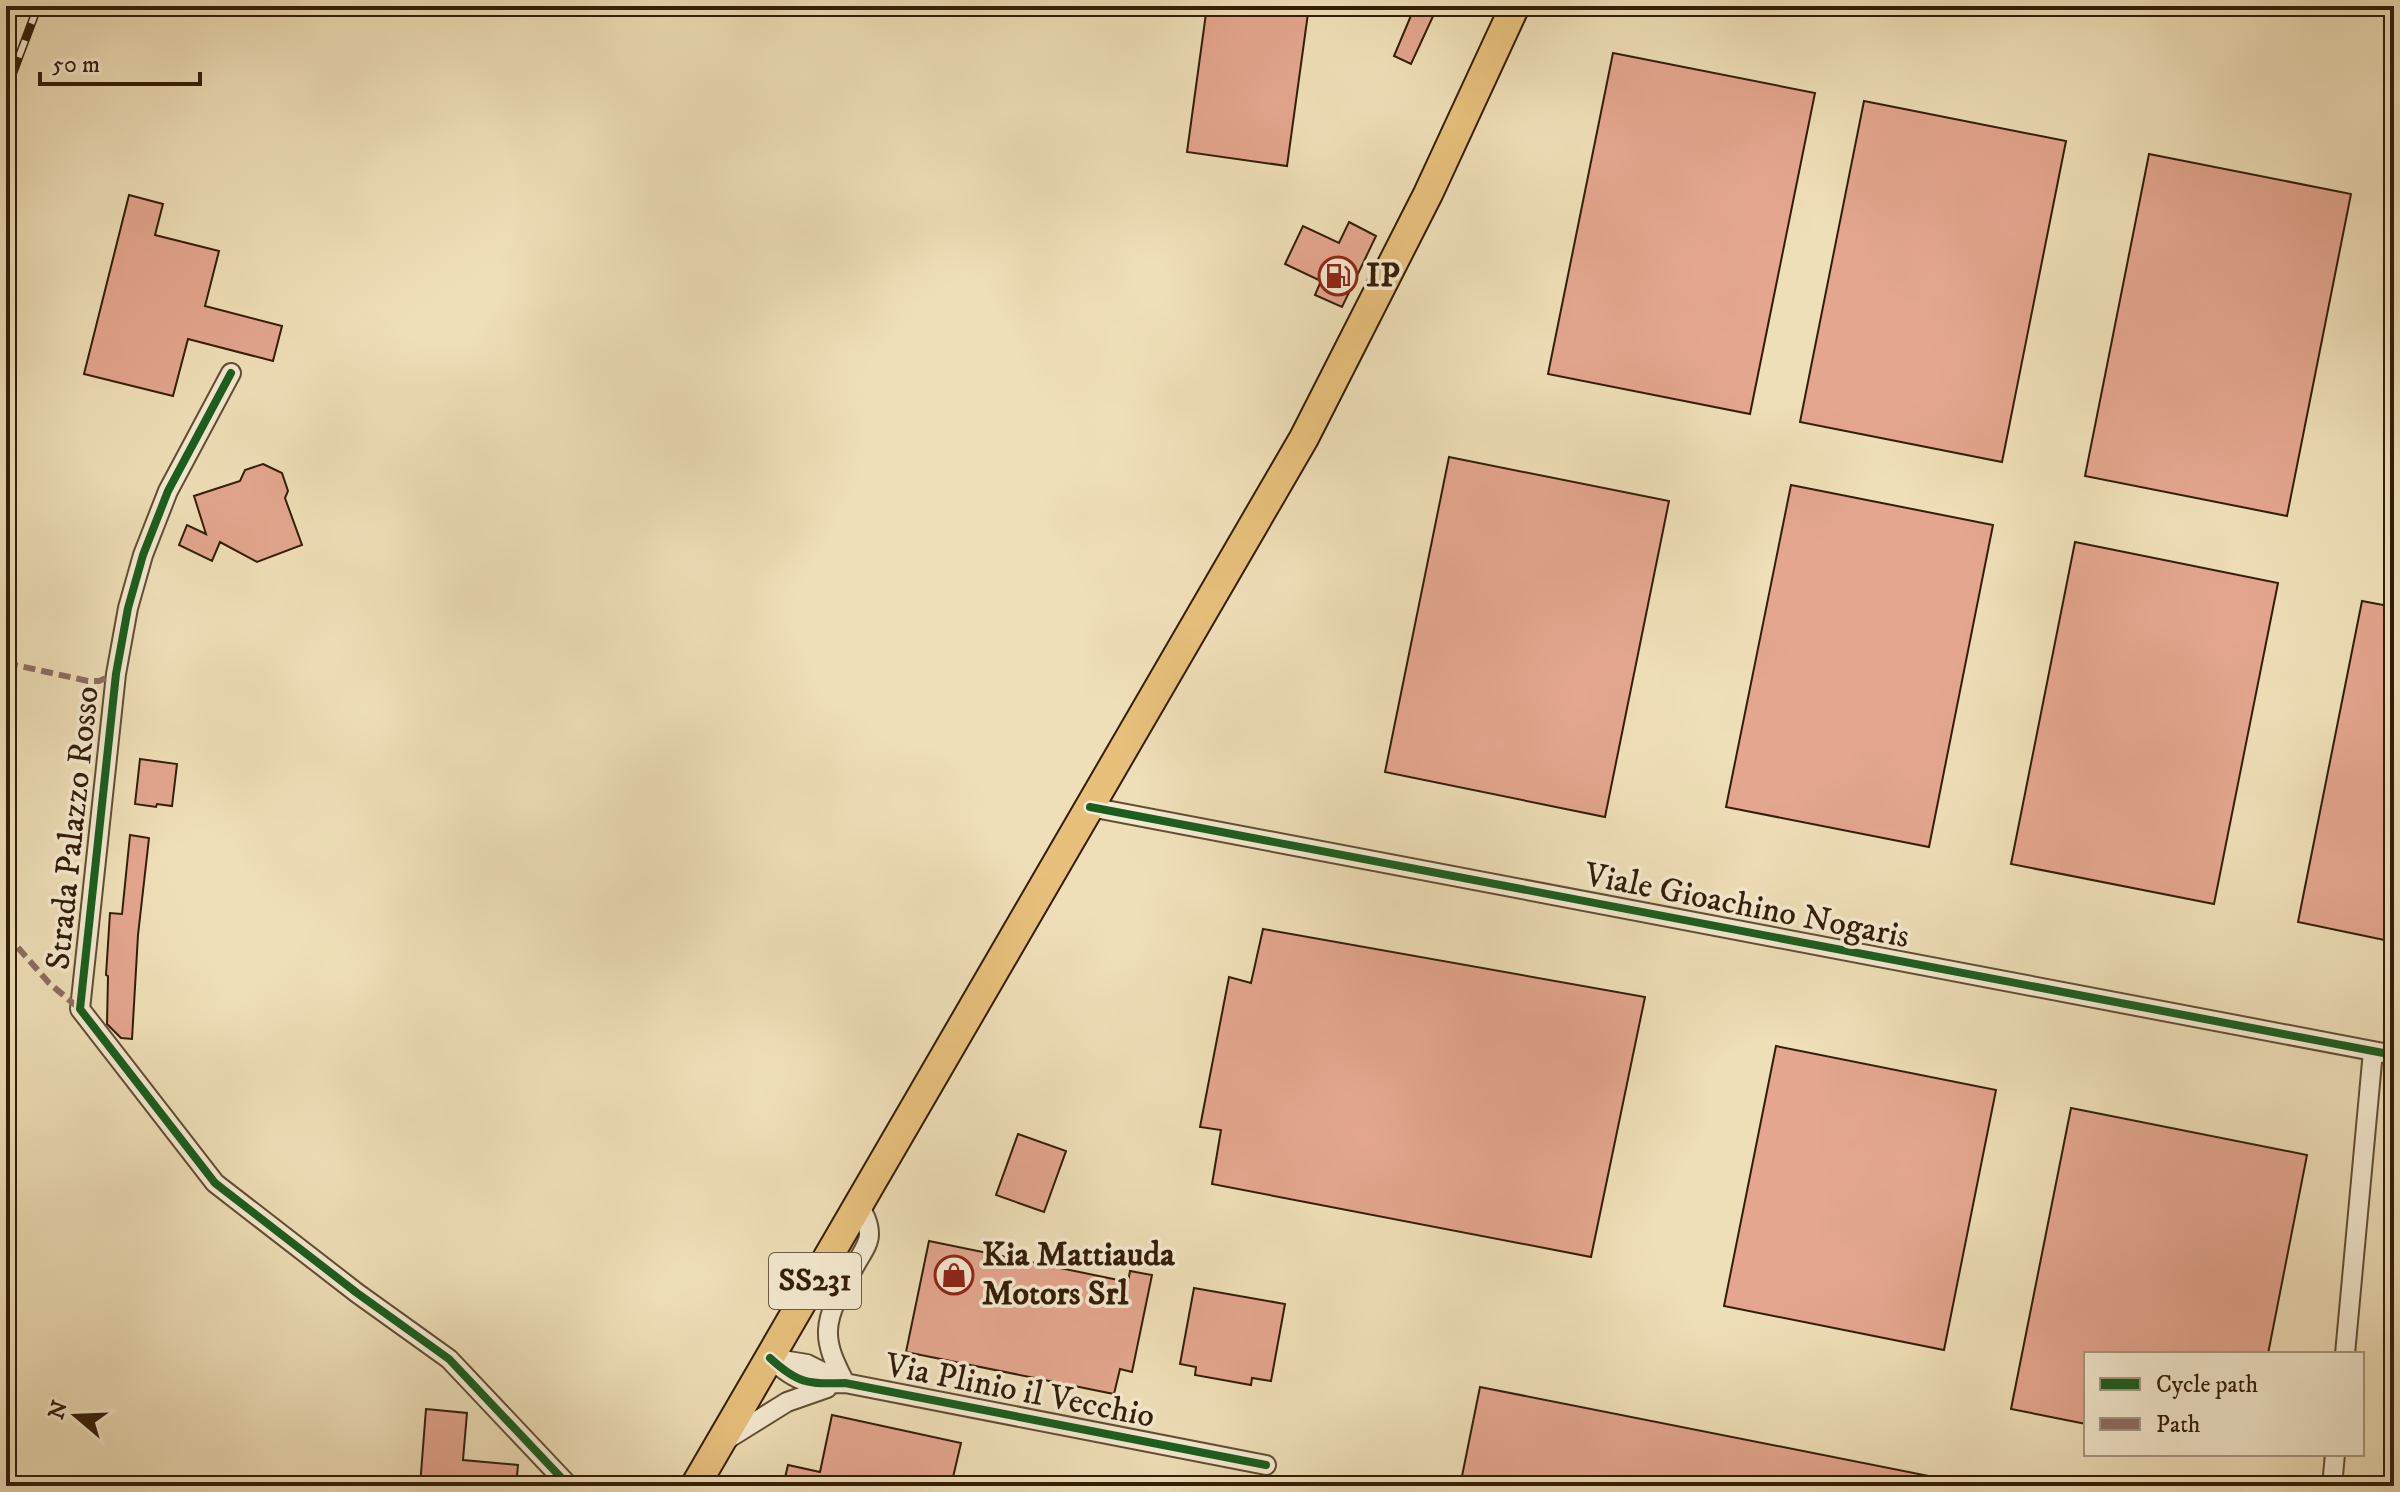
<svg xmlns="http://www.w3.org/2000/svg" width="2400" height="1492" font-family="'IM FELL DW Pica',serif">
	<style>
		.building { fill: #e4a68f; stroke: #331d07; stroke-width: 2 }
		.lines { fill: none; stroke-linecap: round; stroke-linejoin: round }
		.street-casing { stroke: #624e33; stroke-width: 22 }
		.primary-casing { stroke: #331d07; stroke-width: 32 }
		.street { stroke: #f5ead1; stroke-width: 18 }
		.primary { stroke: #e8c07c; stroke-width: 28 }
		.rail-casing { stroke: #331d07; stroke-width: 9 }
		.rail { stroke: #f5ead1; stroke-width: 6; stroke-dasharray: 18; stroke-linecap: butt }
		.quiet { stroke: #8d6e63; stroke-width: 6; stroke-dasharray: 12 6; stroke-linecap: butt }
		.cycleway-casing { stroke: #f5ead1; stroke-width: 13 }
		.cycleway { stroke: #1b5e20; stroke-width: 8 }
		.labels { text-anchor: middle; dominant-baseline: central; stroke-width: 7; stroke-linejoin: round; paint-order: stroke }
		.shield { fill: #f5ead1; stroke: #6d5a44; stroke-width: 2 }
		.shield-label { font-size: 32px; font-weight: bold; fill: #331d07 }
		.poi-label { font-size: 34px; font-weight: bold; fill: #331d07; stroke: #f5ead1; text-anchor: start }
		.street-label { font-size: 34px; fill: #331d07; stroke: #f5ead1 }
	</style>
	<rect width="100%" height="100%" fill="#efdfb8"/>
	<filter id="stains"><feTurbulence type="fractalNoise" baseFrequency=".0025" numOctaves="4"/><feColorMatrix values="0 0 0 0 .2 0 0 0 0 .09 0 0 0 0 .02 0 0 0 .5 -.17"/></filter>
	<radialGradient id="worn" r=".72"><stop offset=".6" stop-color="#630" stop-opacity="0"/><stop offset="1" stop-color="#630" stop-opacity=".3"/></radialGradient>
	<path class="building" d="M1207,6H1309L1287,166L1187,152Z
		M1415,6H1422L1435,12L1411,64L1394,56Z
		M1613,53L1815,93L1750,414L1548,374Z
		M1864,101L2066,141L2002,462L1800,422Z
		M2149,154L2351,194L2287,516L2085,476Z
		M129,195L163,204L155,235L219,251L205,306L282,326L273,361L188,339L173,396L84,374Z
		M1349,222L1376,236L1342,307L1315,295L1321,281L1285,264L1303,226L1339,243Z
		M1449,457L1669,501L1605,817L1385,772Z
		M263,464L282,473L288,491L285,498L302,545L257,562L220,542L212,561L179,545L187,525L206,534L194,496L240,481L245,470Z
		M1791,485L1993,525L1929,847L1726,807Z
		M2075,542L2278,583L2214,904L2011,864Z
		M2362,601L2394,607V942L2298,922Z
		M140,759L177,764L172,806L157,804L156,807L135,804Z
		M130,835L149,838L138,935L132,1039L121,1038L107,1024L108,976L106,975L110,913L122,914Z
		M1263,929L1645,997L1591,1257L1212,1184L1221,1130L1200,1127L1229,977L1251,983Z
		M1776,1046L1996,1090L1944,1350L1724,1306Z
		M2071,1108L2307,1155L2268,1354H2086V1424L2011,1409Z
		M1018,1134L1066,1151L1044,1212L996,1195Z
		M929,1241L1128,1282L1130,1271L1152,1275L1132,1372L1120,1369L1114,1394L906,1352Z
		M1194,1288L1285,1304L1271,1381L1252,1378L1251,1385L1195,1375L1196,1367L1180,1364Z
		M1480,1387L1939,1478L1938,1486H1460Z
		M426,1409L467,1413L463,1460L518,1465L516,1486H420Z
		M832,1415L961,1443L951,1486H783L788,1465L820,1472Z"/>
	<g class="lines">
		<g class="street-casing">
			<path id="street" d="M231,373L168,491L143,555L128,608L116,674L80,1009L215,1183L357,1293L449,1359L569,1486
				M1090,807L2394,1055
				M2345,1354L2373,1051
				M770,1358C798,1384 808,1384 845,1383L1266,1465
				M770,1358L807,1364L843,1382
				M845,1383C837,1367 827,1349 828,1330C829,1307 846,1282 857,1262C862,1253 869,1244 869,1234C869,1223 864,1214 859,1205
				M726,1440L787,1402L827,1388
				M2332,1486L2335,1454"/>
		</g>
		<g class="primary-casing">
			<path id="primary" d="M695,1486L1304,438L1428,194L1515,6"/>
		</g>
		<use href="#street" class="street"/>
		<use href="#primary" class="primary"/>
		<g class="rail-casing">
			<path id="rail" d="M6,91L38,6"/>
		</g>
		<use href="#rail" class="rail"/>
		<path class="quiet" d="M6,663L88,681H99L116,674
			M6,934L49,983L80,1009"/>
		<g class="cycleway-casing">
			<path id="cycleway" d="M231,373L168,491L143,555L128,608L116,674L80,1009L215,1183L357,1293L449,1359L569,1486
				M1090,807L2394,1055
				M770,1358C798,1384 808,1384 845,1383L1266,1465"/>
		</g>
		<use href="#cycleway" class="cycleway"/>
	</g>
	<defs>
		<g id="fuel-ring" transform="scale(2)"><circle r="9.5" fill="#f5ead1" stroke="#8f2418" stroke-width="1.5"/><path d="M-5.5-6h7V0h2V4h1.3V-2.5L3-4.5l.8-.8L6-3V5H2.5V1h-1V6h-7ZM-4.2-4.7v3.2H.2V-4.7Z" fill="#8f2418"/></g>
		<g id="shop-ring" transform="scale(2)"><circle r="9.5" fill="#f5ead1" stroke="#8f2418" stroke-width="1.5"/><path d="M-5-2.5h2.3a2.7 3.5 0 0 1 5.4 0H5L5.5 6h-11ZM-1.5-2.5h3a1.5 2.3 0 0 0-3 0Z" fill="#8f2418"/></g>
	</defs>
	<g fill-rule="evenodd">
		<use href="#fuel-ring" x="1338" y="276"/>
		<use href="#shop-ring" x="954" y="1275"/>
	</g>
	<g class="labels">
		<rect class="shield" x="769" y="1253" width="92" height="56" rx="6"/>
		<g class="shield-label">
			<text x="815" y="1281">SS231</text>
		</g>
		<g class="poi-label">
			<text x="1366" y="276">IP</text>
			<text x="982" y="1255">Kia Mattiauda<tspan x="982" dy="39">Motors Srl</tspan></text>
		</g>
		<g class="street-label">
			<text transform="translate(73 828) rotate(-84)">Strada Palazzo Rosso</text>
			<text transform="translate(1747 906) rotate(11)">Viale Gioachino Nogaris</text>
			<text transform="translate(1020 1391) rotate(11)">Via Plinio il Vecchio</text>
		</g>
	</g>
	<rect width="2400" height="1492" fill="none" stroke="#efdfb8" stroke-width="32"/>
	<rect x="8" y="8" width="2384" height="1476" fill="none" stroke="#331d07" stroke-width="4"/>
	<rect x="16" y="16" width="2368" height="1460" fill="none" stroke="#331d07" stroke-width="2"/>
	<rect x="2084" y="1352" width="280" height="104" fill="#f5ead1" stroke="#a79880" stroke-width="2"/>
	<rect x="2100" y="1378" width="40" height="12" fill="#1b5e20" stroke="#a79880" stroke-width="2"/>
	<text x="2156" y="1392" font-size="24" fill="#331d07">Cycle path</text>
	<rect x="2100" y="1418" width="40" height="12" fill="#8d6e63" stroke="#a79880" stroke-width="2"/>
	<text x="2156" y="1432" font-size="24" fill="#331d07">Path</text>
	<g transform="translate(76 1416) rotate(289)" stroke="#f5ead1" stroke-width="6" paint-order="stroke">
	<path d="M0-6L14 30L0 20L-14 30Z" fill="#331d07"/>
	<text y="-12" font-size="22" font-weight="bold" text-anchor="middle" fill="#331d07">N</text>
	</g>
	<path d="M40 72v12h160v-12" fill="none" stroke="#331d07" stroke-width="4"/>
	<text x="52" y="72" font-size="24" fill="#331d07" stroke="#f5ead1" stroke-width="6" paint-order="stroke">50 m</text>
	<rect width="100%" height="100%" filter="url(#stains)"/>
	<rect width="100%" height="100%" fill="url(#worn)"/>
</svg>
